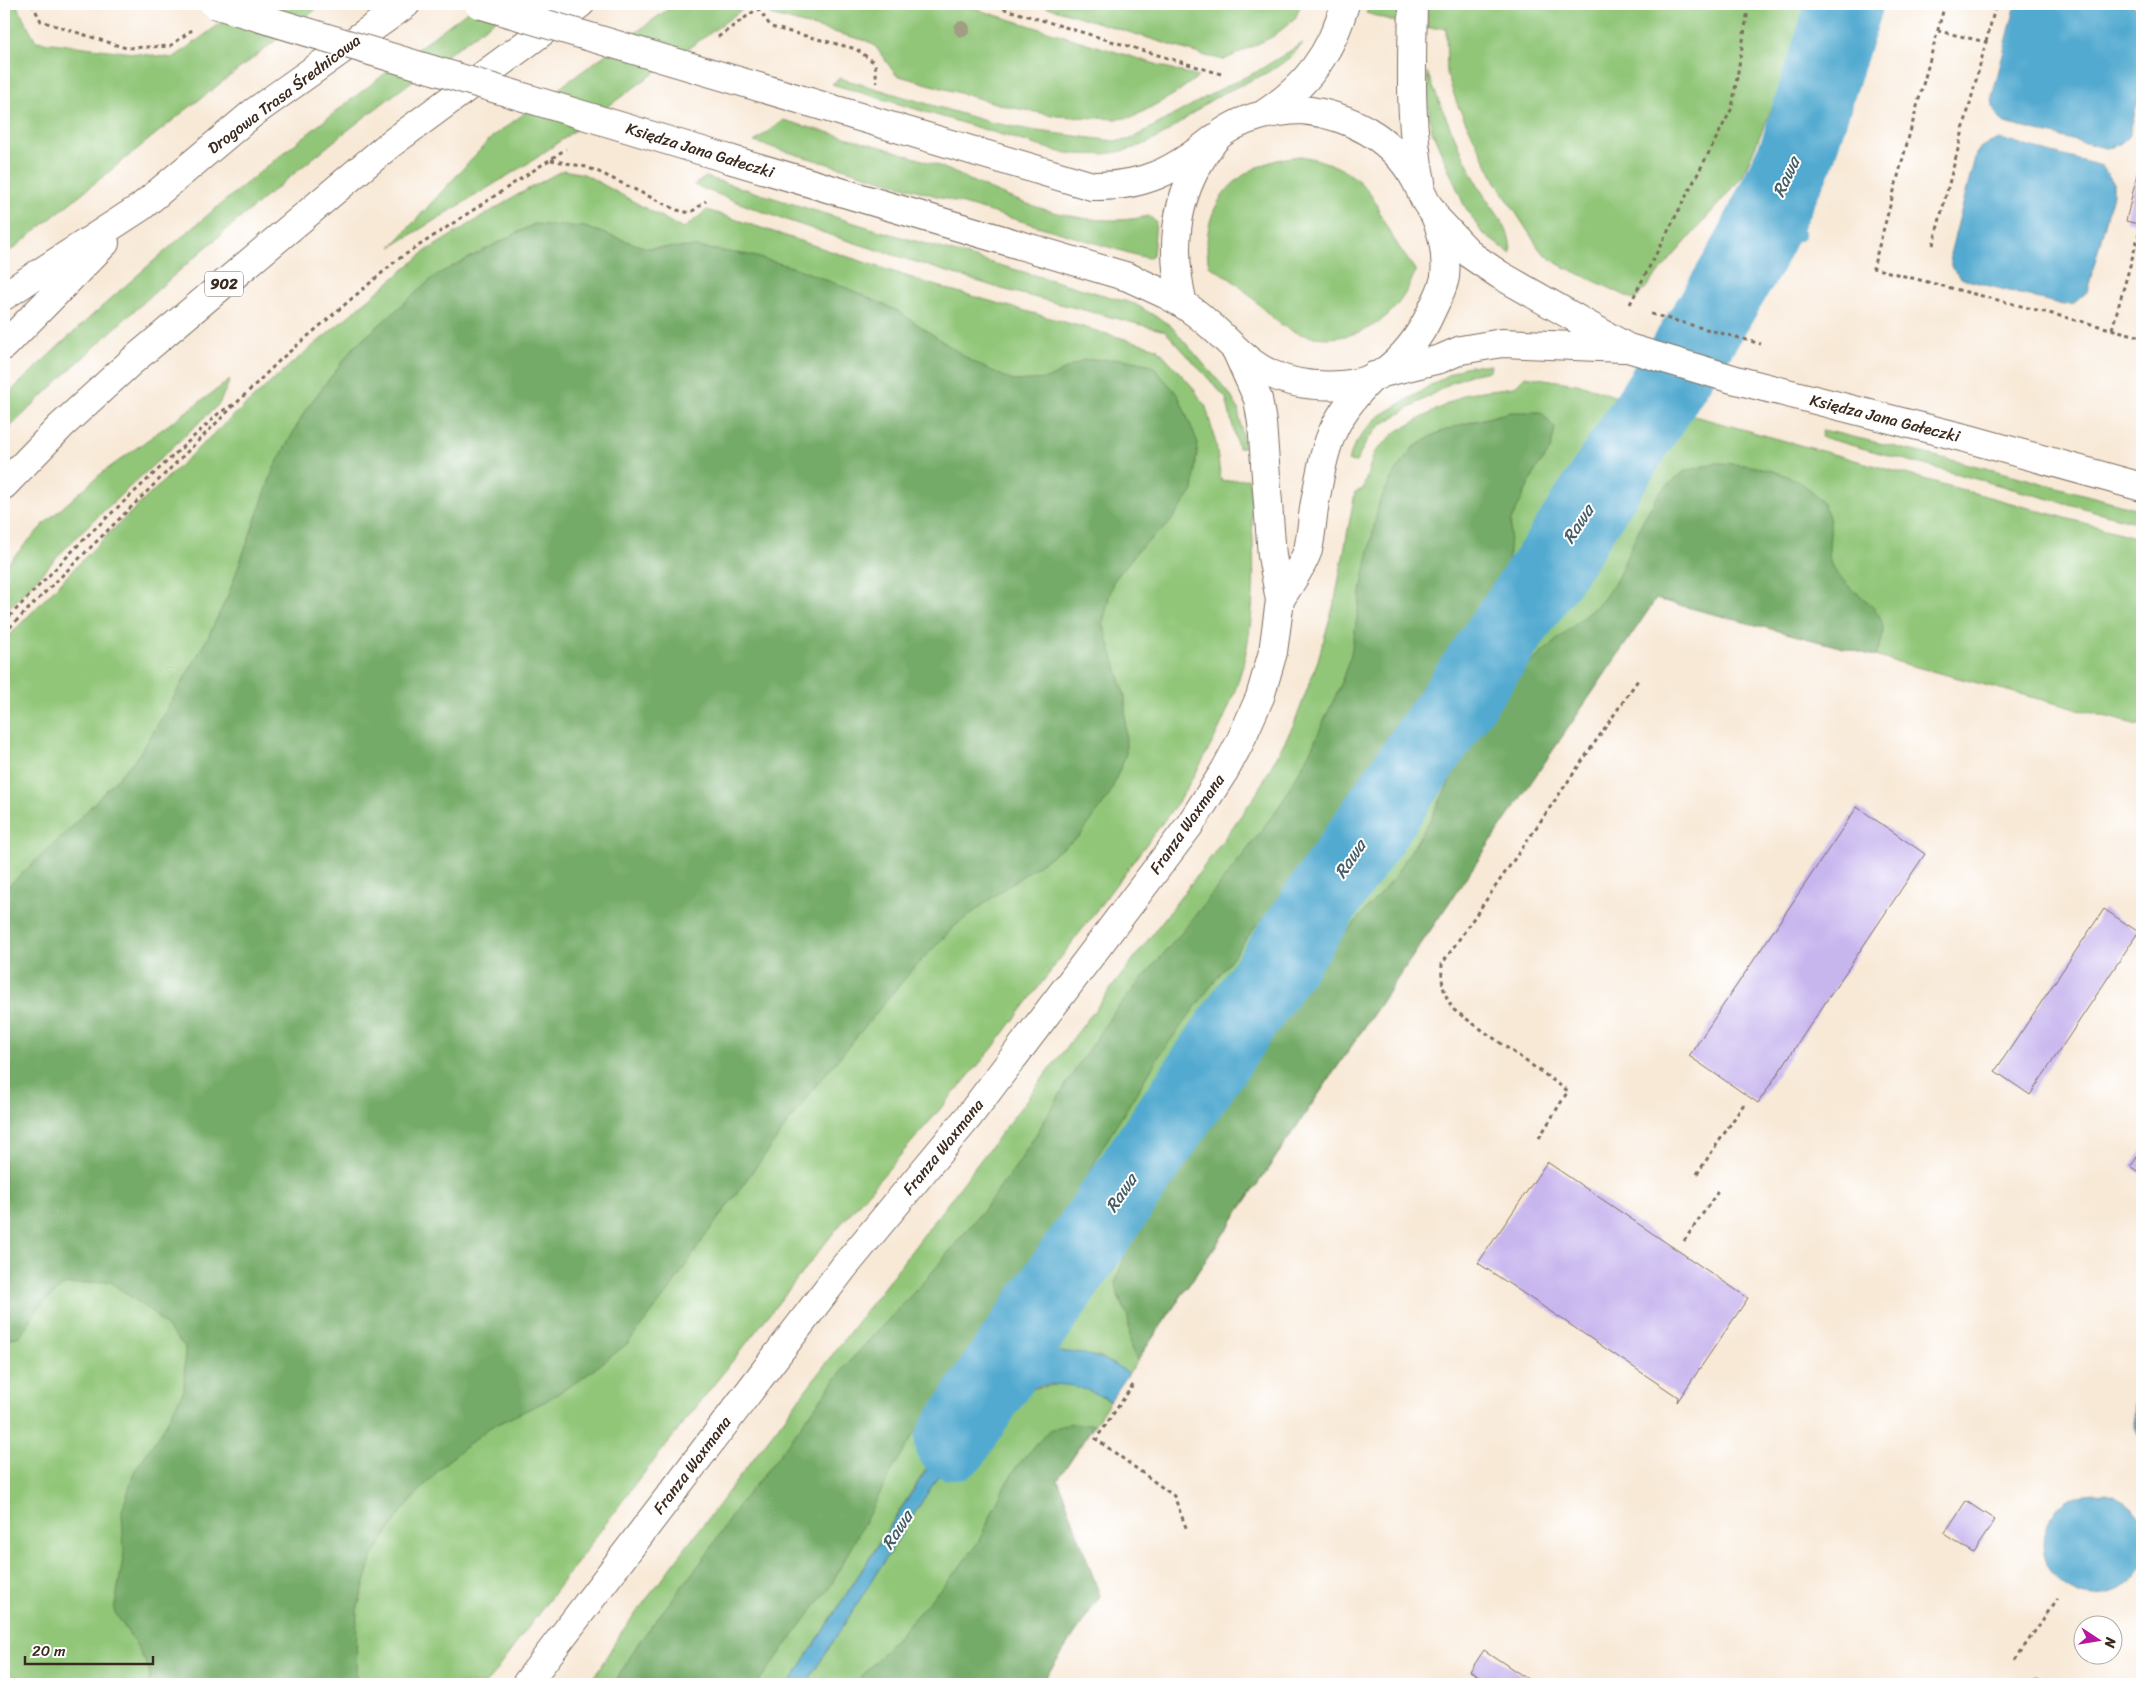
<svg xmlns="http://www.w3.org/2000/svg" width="2146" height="1688" font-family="Sriracha,sans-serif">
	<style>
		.green { fill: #91c678; stroke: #66784b }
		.forest { fill: #74ab68; stroke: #586a43 }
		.water { fill: #53aad0; stroke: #476a77 }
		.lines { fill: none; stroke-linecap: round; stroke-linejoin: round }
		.stream { stroke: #53aad0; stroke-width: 12 }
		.river { stroke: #53aad0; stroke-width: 76 }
		.building { fill: #c7b5ee }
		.minor-casing { stroke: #7d6d5f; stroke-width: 30 }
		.major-casing { stroke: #7d6d5f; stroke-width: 30 }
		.path { stroke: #7d6d5f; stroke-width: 3; stroke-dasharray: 4 4; stroke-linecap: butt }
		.minor { stroke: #fff; stroke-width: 28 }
		.major { stroke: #fff; stroke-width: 28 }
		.minor-bridge-casing { stroke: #7d6d5f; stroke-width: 30; stroke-linecap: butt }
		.minor-bridge { stroke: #fff; stroke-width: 28 }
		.tree { fill: #a19e83 }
		.labels { text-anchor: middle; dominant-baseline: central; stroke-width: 4; stroke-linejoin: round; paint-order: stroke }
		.shield { fill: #fff; stroke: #766a62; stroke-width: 1 }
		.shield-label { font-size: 15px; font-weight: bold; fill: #3b2a1e }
		.street-label { font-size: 16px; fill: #3b2a1e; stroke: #fff }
		.water-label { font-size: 18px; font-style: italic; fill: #455d65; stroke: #fff }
	</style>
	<rect width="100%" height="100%" fill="#fff"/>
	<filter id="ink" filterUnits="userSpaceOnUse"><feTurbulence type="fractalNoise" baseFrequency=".02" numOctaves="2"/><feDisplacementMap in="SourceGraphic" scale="10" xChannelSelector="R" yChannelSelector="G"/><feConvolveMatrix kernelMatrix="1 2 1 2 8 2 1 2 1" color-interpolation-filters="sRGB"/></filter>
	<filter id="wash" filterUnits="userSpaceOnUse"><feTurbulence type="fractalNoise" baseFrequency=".0096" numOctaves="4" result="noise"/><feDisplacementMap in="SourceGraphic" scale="20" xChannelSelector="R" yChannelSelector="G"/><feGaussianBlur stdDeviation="1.12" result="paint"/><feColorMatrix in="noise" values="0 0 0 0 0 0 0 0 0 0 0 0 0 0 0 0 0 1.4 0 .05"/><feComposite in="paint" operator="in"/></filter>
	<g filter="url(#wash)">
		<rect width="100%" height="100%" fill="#f8e9d7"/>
		<path class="green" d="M4,4H16L36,41L173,58L247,4H323L182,113L4,256Z
			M477,4H517C450,53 382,102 318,154C209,242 104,335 4,433V398C151,255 312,127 477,4Z
			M675,4H750L535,159L391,247L492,137Z
			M778,4H959L1198,77L1173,95L1133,117L1117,119L1057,116L1009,107L896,75L875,46L867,41L770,15L772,8Z
			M1038,4H1301L1295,19L1272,37L1224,60L1206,56Z
			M1369,4H1399V23L1366,13Z
			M1428,4H1808L1793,60L1742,177L1635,300L1558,264L1540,250L1496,182L1458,106L1447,75L1446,28H1427Z
			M1303,43C1280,74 1245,80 1213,99C1198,108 1185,120 1170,130C1136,154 1096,159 1056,151L832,84L840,78L989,122L1037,131L1114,141L1129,140L1226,86L1256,72Z
			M1427,72C1442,110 1459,148 1478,185C1491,210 1511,223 1511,254L1482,233L1464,205L1433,133L1429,117Z
			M783,120C835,135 889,147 939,166C955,172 969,180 984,187C1036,209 1093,229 1149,216L1156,222L1153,255L1148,258L1139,256L754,142Z
			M1301,156C1333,162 1361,174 1376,204C1380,213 1383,221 1388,229C1396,244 1406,257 1416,271C1411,281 1407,292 1400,301C1374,338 1318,350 1280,324C1267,314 1256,301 1244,290C1233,280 1221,273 1209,266C1197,202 1241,161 1301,156Z
			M563,170L584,174L683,229L707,210L933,285L1157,348L1191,385L1206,407L1216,444L1221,481L1249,479C1253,530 1257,584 1249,635C1240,696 1210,751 1178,802L992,1049L835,1231L630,1491L486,1684H4V641L105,537L210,437L289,366L426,251L519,194Z
			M706,177L877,230L1135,304L1170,325L1229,393L1238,408L1244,447L1238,448L1226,398L1165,331L1002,289L836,237L763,212L694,185Z
			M1477,365H1491L1490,371L1469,375L1451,383L1381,425L1368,439L1356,462L1348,461L1354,446L1363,433L1378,417L1450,374L1464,367Z
			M1525,376L1583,385L1631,402L1591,473L1331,877L1061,1264L961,1414L789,1684H590L620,1634L1208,861L1257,793L1295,722L1318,660L1335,600L1355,492L1363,489L1374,453L1396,432L1467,393L1514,387Z
			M230,380L219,404L81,532L4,613V567L47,521L102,473Z
			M1676,411L2142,539V726L1656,599L1129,1373L1099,1357L1045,1353L1054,1317L1333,918L1490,682Z
			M1823,430L1994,470L2142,510V524L1821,437Z
			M1061,1384L1079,1386L1110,1401L1058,1479L1100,1596L1041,1684H806L972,1423L980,1428L1003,1400L1013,1392Z"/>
		<path class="forest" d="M534,224L585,227L647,248L696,247L749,255L796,268L849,289L898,311L970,360L1013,381L1047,379L1083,360L1123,359L1152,365L1178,395L1198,443L1193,491L1168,525L1139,549L1113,582L1103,623L1125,696L1126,754L1109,796L1080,836L1001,891L955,926L912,970L813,1089L704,1238L669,1291L627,1344L584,1377L546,1401L489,1428L444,1464L401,1512L373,1556L357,1610L356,1676L353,1684H149L150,1672L137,1646L114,1611L124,1553L122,1511L135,1470L162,1431L184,1390L185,1347L153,1313L109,1281L64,1285L40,1306L20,1336L4,1340V890L67,832L138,756L162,718L208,637L229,593L274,468L306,409L353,348L436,275Z
			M1510,412H1541L1555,429L1550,451L1536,470L1511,521L1508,565L1497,592L1437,675L1417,706L1388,765L1354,825L1312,875L1259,922L1161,1053L1100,1152L1079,1193L1023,1286L985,1329L962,1373L930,1409L894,1467L830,1587L757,1684H614L639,1642L707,1554L737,1507L777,1458L846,1365L929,1276L988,1204L1019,1162L1078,1065L1114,1012L1182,932L1250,846L1280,805L1308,756L1340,686L1351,654L1365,569L1379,503L1394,473L1413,448L1435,434L1460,425Z
			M1717,463C1746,464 1784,469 1808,488C1819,496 1828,509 1830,522C1831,530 1829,540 1829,549C1829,553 1829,559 1831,564C1848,599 1904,606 1875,656L1656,599L1137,1360L1131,1348L1128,1317L1118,1295L1116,1282L1127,1248L1140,1227L1169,1188L1213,1119L1244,1077L1285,1009L1331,945L1350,928L1393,879L1432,817L1454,772L1509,688L1528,665L1602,601L1617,579L1643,520L1660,492L1685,471Z
			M1072,1423L1094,1424L1058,1479L1100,1596L1041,1684H855L958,1569L979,1541L1004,1487L1017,1466L1049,1430Z"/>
		<path class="water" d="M2016,4H2123L2142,9V85L2129,135C2122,144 2116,147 2105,148L2005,123C1995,116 1993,109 1992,97Z
			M1999,139L2102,166L2113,182V194L2087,292L2073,304L2063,305L1963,279C1953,273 1951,265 1950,254L1976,154L1981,147Z
			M1067,1352C1091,1353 1109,1361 1129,1373L1110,1401C1082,1386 1063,1380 1031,1388C1025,1389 1017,1390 1012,1393C999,1401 990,1417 980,1428L972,1423L806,1684H789L1001,1354Z
			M2142,1381V1440C2128,1422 2133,1400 2142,1381Z
			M2043 1544a52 52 0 1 1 104 0a52 52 0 1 1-104 0Z"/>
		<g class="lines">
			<path class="stream" d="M1749,253C1761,240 1782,234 1799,235"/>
			<path class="river" d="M953,1442L991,1383L1558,555L1712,315L1749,253L1797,153L1845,4"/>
		</g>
		<g id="blocks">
			<path class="building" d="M2138,170L2142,171V225L2126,221Z
				M1857,807L1925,854L1758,1103L1689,1056Z
				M2104,909L2140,933L2137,934L2030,1095L1995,1071Z
				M2142,1150V1174L2131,1166Z
				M1547,1162L1748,1298L1677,1402L1678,1397L1478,1263Z
				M1966,1501L1995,1520L1973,1553L1944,1534Z
				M1484,1650L1535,1684H1490L1470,1671Z
				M2035,1679L2043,1684H2031Z"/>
		</g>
	</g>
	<g filter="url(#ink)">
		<use href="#blocks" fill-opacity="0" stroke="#7d6d5f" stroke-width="1"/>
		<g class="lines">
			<g class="minor-casing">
				<path id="minor" d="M809,102L1092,186C1145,187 1175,170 1215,138
					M729,159L1128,277L1165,294L1183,304
					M1280,600C1289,584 1302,568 1308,550C1311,537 1312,522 1314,508C1325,447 1328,421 1374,376
					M526,1684L844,1267L969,1116L1189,826L1225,770L1239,744L1260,697L1273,652L1280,600L1272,556L1262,423L1258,399L1236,350"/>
			</g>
			<g class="major-casing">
				<path id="major" d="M1413,4C1412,64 1409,123 1421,182
					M1302,110C1349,115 1393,138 1416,181C1419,186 1421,193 1424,198C1426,204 1431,208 1434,214C1443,232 1447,257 1445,277C1443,289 1436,301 1431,312C1421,335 1403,359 1382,373C1353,391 1301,388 1271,374C1244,362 1227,338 1204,320C1198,314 1190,309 1183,304C1171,255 1173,207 1199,163C1205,153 1212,140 1222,133C1246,116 1274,111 1302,110Z
					M1264,114C1307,86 1331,53 1345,4
					M1438,220L1472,256L1500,275L1628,348L1736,380L1969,439L2142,487
					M4,296L141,207L253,113L406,4
					M4,346L105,243
					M1383,373L1440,359L1461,350L1502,343L1624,348
					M4,485L61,426L131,362L389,145L580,4"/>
			</g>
			<path class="path" d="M32,4L41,21L126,48L170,46L192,30
				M988,4L1221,74
				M1945,4L1873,268L2142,337
				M758,8L771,27L856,49L875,63L877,83
				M718,37L764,4
				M1986,42L1996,4
				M551,160L586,167L599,172L677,210L690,213L706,201
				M1933,245L1986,42L1938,31
				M1630,304L1732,108L1749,4
				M1651,314L1761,344
				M2112,329L2139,234L2142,235
				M4,622L86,537L219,413L234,404
				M4,633L281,359L397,260L566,149
				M1539,1138L1568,1091L1454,1010C1443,994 1441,982 1442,964L1638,680
				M1697,1174L1744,1104
				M1684,1241L1719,1190
				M1133,1385L1096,1439L1174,1496L1187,1530
				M2015,1660L2057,1599"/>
			<use href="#minor" class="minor"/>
			<use href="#major" class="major"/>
			<g class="minor-bridge-casing">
				<path id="minor-bridge" d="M214,4L729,159
					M479,4L809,102"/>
			</g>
			<use href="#minor-bridge" class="minor-bridge"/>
		</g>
		<circle class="tree" cx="962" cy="29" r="8"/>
	</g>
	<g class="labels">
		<rect class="shield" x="205" y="271.5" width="38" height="25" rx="4"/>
		<g class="shield-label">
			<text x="224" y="284">902</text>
		</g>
		<g class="street-label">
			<text transform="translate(284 94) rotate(-37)">Drogowa Trasa Średnicowa</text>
			<text transform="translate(700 150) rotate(17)">Księdza Jana Gałeczki</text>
			<text transform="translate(1885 418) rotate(14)">Księdza Jana Gałeczki</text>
			<text transform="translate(1187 824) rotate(-55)">Franza Waxmana</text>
			<text transform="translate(943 1147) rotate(-51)">Franza Waxmana</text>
			<text transform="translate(692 1465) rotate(-53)">Franza Waxmana</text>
		</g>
		<g class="water-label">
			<text transform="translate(1786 177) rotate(-65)">Rawa</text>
			<text transform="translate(1578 524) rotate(-57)">Rawa</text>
			<text transform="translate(1350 859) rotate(-56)">Rawa</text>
			<text transform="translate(1121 1193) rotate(-56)">Rawa</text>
			<text transform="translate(897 1530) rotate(-57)">Rawa</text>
		</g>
	</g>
	<rect width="2146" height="1688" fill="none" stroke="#fff" stroke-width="20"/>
	<g transform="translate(2098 1640) rotate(102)"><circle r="24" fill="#ffffff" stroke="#b1aaa5"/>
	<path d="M0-4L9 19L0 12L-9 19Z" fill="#b5179e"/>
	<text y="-8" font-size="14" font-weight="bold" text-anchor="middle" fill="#3b2a1e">N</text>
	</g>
	<path d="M25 1656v8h128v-8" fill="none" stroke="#3b2a1e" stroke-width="2.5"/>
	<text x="32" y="1656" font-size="15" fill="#3b2a1e" stroke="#ffffff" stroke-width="4" paint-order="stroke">20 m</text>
</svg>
